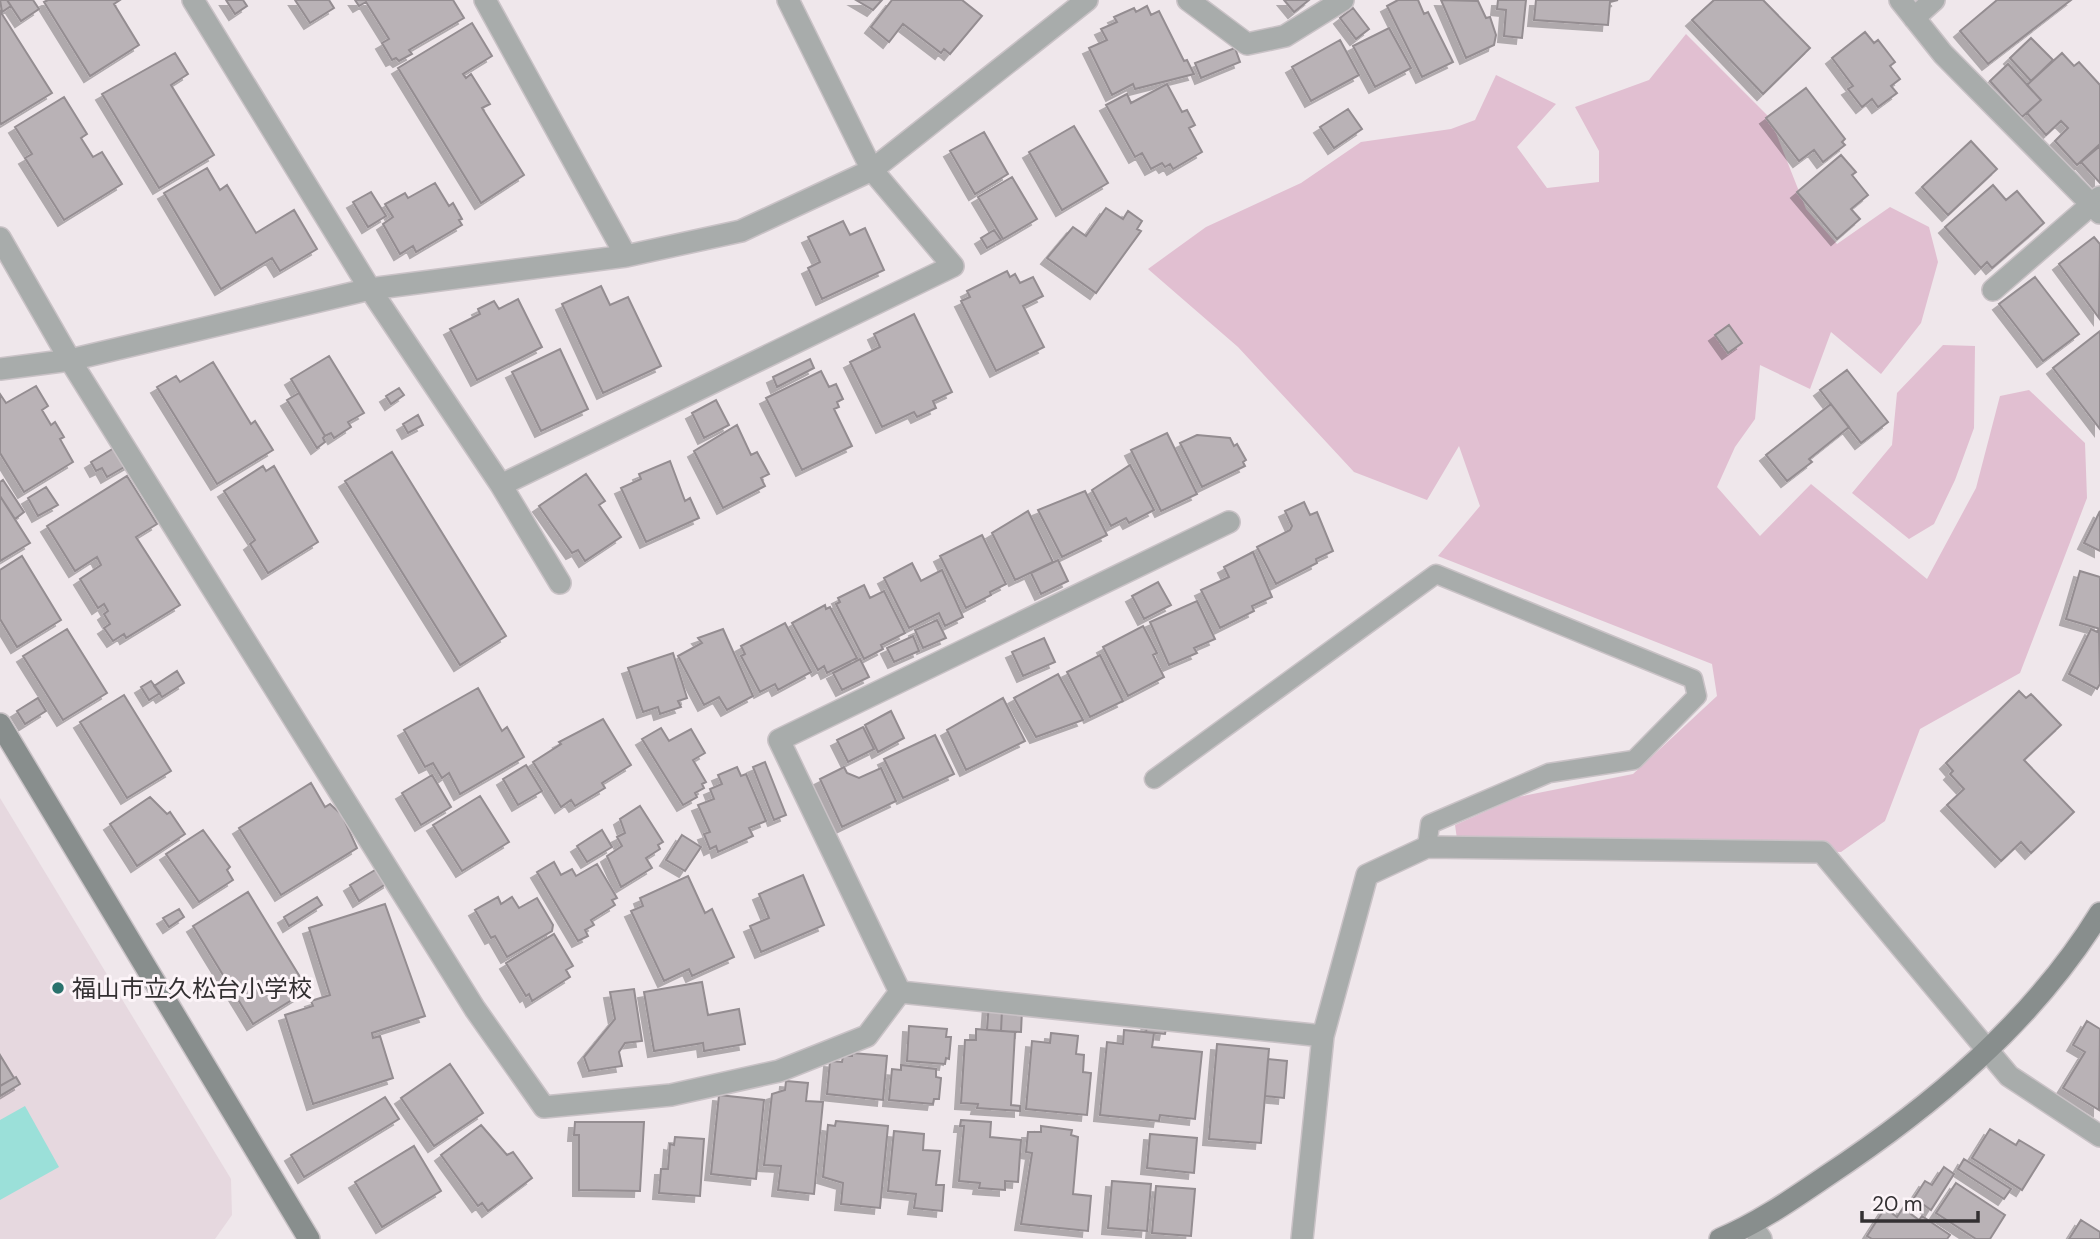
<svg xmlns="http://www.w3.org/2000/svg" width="2100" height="1239" font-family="'DM Sans','Noto Sans JP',sans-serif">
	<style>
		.built { fill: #e6d8df }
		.green { fill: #e1bfd1 }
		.water { fill: #9be0d9 }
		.building { fill: #b9b2b6; stroke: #948d91; stroke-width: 2; filter: url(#shadow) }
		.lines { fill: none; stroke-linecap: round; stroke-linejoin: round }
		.lane-casing { stroke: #c9c2c6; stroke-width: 21 }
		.street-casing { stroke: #c9c2c6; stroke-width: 24 }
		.secondary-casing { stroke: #c9c2c6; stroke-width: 24 }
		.lane { stroke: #a8acab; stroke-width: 18 }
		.street { stroke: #a8acab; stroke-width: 21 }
		.secondary { stroke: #888e8d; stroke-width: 21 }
		.poi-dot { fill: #2a726d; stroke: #fcf4f8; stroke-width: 2.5 }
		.labels { text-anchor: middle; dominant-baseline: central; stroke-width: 6; stroke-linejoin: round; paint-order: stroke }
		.poi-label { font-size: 24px; fill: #333032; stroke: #fcf4f8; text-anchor: start }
	</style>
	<defs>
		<filter id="shadow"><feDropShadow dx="-6" dy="6" stdDeviation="0" flood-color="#0004"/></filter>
	</defs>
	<rect width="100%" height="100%" fill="#efe7eb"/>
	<path class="built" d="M0,798L231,1179L232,1215L215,1239H0Z"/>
	<path class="green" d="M1686,34L1770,118L1806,209L1837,244L1890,207L1929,227L1938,262L1921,323L1881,374L1831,332L1810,389L1760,365L1755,419L1735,447L1717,487L1760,536L1811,484L1927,579L1976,488L2000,396L2029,390L2085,443L2087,498L2020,673L1920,729L1885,821L1841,852L1457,839L1455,825L1518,797L1633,774L1717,696L1712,664L1438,556L1480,506L1459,446L1427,500L1354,472L1238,347L1148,269L1206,227L1301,183L1361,142L1451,129L1475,120L1496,75L1556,104L1517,147L1547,188L1599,182V151L1575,107L1649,80Z
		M1943,345L1975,346L1974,428L1955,480L1934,524L1909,539L1852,493L1892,445L1897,393Z"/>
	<path class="water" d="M25,1106L59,1167L0,1200V1120Z"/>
	<path class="building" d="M0,0H7L11,6L2,12Z
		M7,0H33L39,9L21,21Z
		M48,0H120L114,4L139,45L90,76L44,2Z
		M226,0H243L247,6L235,14Z
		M295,0H329L334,8L310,23Z
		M355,0H453L464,18L409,50L412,54L399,61L396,58L392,60L382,43L389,39L366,2L359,6Z
		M856,0H882L873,10Z
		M892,0H962L982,16L950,54L944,49L941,53L903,24L889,42L871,27Z
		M1284,0H1309L1294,12Z
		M1398,0H1418L1424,14L1428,12L1453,62L1422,77L1387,6Z
		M1441,0L1478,1L1486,18L1490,17L1496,35L1494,45L1466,58Z
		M1498,0H1526L1522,38L1504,36L1506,10L1497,9Z
		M1536,0H1618L1610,2L1608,25L1534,20Z
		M1714,0H1763L1810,48L1763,94L1692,20Z
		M1997,0H2071L1988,64L1960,31Z
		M1147,6L1151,15L1159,11L1184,61L1187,60L1194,74L1135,89L1133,84L1112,95L1089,48L1107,40L1101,29L1117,22L1114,17L1134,8L1136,12Z
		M1353,8L1369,29L1356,39L1340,18Z
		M0,11L52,93L1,124L0,122Z
		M472,23L492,56L463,74L466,78L471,74L490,104L482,108L524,175L481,203L398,68Z
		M1389,28L1411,68L1375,87L1353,46Z
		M1865,32L1874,43L1878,40L1895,62L1890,66L1900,79L1891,86L1897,93L1878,107L1872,99L1862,107L1848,89L1853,86L1832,58Z
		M2031,38L2053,60L2031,81L2010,58Z
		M1340,40L1359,75L1311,101L1292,67Z
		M1235,48L1240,62L1201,78L1195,63Z
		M175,53L188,74L171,85L214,155L159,188L102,94Z
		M2062,53L2074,66L2079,62L2100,85V144L2077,165L2055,141L2068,128L2061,121L2046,135L2027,113L2041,100L2027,85Z
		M2008,64L2041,100L2022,117L1990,81Z
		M1167,84L1182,112L1187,110L1195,125L1189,128L1202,152L1173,169L1170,164L1165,167L1162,163L1151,169L1142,153L1135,157L1106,105L1127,94L1131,103Z
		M1806,88L1845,139L1842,142L1845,145L1823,162L1814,150L1799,161L1766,118Z
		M64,97L87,134L81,138L93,157L102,152L122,184L64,220L25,158L32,154L15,127Z
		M1348,109L1362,129L1334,148L1320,127Z
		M1074,126L1108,183L1062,210L1029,152Z
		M984,132L1008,174L975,194L950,151Z
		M1971,141L1997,169L1948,215L1922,187Z
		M2100,146V183L2081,162Z
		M1841,155L1856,172L1852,175L1868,195L1851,209L1860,219L1837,239L1797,192Z
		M207,168L220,190L227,185L256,233L294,210L317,249L280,271L272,258L221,289L164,193Z
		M1012,177L1037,219L1003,239L978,197Z
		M435,183L449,206L453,203L462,219L459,220L462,225L416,252L413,246L400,254L383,224L393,217L385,204L405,193L408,198Z
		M1993,185L2006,200L2017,191L2044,223L1992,268L1987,262L1981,268L1945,227Z
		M371,192L386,216L368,227L353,202Z
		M1106,208L1123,219L1128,211L1142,221L1137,229L1141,231L1096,293L1047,258L1073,227L1086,236Z
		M843,221L850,235L865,228L884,270L822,299L808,268L820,262L808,237Z
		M994,230L1001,240L987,248L981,238Z
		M2094,237L2100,244L2099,318L2059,264Z
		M1007,271L1010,277L1015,274L1020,283L1033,277L1043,296L1023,306L1044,347L996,371L961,301L970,297L967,291Z
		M2035,277L2079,334L2043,361L1999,304Z
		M601,286L610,305L628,297L661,366L603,393L562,304Z
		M518,299L542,347L477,380L450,329L480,314L478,309L494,301L499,309Z
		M914,314L952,392L933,401L936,408L917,417L914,412L882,427L850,362L880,347L874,334Z
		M1729,325L1742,343L1728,353L1715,335Z
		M2100,331V429L2053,368Z
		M560,349L588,409L541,431L512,372Z
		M329,356L364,413L348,422L351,427L334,438L331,433L325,436L291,379Z
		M810,359L814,368L777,387L773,377Z
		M213,362L251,424L255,421L273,450L217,484L157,387L176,376L180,382Z
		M1847,370L1888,422L1861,443L1820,390Z
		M821,371L829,387L836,384L843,399L837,402L839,407L834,409L852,446L802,470L766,398Z
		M36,386L48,406L42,410L51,425L55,422L64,437L60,439L73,462L24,492L0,453V394L6,403Z
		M399,388L404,395L391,404L386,396Z
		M299,393L325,436L323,438L325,442L317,448L287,400Z
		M716,400L729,425L704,438L692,413Z
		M1831,404L1849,427L1809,459L1812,462L1787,481L1766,455Z
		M418,415L423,425L408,433L403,424Z
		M737,425L751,455L757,452L769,474L761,478L765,486L723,508L694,451Z
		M1167,433L1197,494L1161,511L1131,450Z
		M1197,435L1230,438L1234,446L1237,444L1246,460L1243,462L1245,466L1202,487L1180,443Z
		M129,439L140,458L107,477L102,468L96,471L91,462Z
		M392,452L506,636L460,665L345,481Z
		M670,461L685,501L690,498L699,518L646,542L621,488L641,479L639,474Z
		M1130,465L1154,510L1129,523L1126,518L1111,526L1092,490Z
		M263,466L266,471L274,466L318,542L268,573L250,544L255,540L224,491Z
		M586,474L605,501L599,505L621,537L585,561L578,550L572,553L539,506Z
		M127,476L157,524L136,537L180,605L126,638L124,634L113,641L104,628L110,624L104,614L108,611L104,604L98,608L80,579L101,565L97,557L75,571L47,526Z
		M3,480L24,512L15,519L0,496V482Z
		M46,487L58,505L38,516L28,498Z
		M1085,491L1107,535L1062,557L1038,510Z
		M0,496L30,543L0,561Z
		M1304,502L1310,515L1317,512L1333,551L1316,559L1317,563L1276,584L1257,547L1290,530L1292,526L1285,511Z
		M1028,511L1053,562L1015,580L992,533Z
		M2100,511V551L2084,543Z
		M982,535L1006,584L990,592L991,595L966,608L940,556Z
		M1253,552L1272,597L1252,606L1254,611L1220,628L1201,590L1229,577L1224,567Z
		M22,556L61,620L17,647L0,619V570Z
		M1058,560L1068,581L1041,594L1031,573Z
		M912,563L921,581L942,570L963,617L945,626L939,613L909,628L884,578Z
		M2080,571L2100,577V629L2066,619Z
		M1158,582L1171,605L1144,619L1132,596Z
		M864,585L870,598L884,591L905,633L881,645L883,649L864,659L836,604L840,602L838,598Z
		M1197,601L1215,639L1194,648L1197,653L1169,665L1150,622Z
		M825,605L826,609L830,607L857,658L827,673L824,666L818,670L792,623Z
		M937,620L946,638L923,648L915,630Z
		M785,623L811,672L778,690L775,684L760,692L741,656L745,654L741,646Z
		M1143,626L1157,653L1153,655L1164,677L1128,696L1103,647Z
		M2099,628L2100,684L2097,689L2069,674L2091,629L2097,632Z
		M67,629L107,693L63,720L23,656Z
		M723,629L753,696L727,710L719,697L704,705L678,656L702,643L698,638Z
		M913,636L919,651L894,662L887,648Z
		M1044,638L1055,662L1023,676L1012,652Z
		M673,653L687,698L678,701L681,707L660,714L658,707L643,712L628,668Z
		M1100,655L1123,701L1090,717L1067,672Z
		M860,659L869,677L842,690L833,673Z
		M177,671L184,683L162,697L154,686Z
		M1058,674L1083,720L1036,737L1014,698Z
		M151,681L160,693L149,700L141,687Z
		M478,688L502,731L507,727L524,757L460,794L449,773L442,778L433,763L425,767L404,730Z
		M2019,691L2026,698L2031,694L2061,725L2024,760L2074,812L2031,853L2021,842L2001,861L1947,805L1964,789L1950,774L1953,771L1946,763Z
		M124,695L171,771L127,798L80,722Z
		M38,698L46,711L25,724L17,711Z
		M1003,698L1025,741L966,770L947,730Z
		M891,711L904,738L878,752L865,725Z
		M603,719L631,765L602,783L605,788L575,806L571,800L561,807L533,762L561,744L559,742Z
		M863,727L874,749L848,762L837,740Z
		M661,728L669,741L691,729L705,753L693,760L706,782L702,784L704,788L695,793L697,797L683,805L642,739Z
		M935,735L954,774L903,798L884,759Z
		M765,762L786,815L774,820L753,767Z
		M526,765L542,791L518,805L503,779Z
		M737,767L741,776L746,774L766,821L749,828L753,836L718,852L716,846L710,849L704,834L710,832L698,805L714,799L710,789L722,784L718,775Z
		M844,767L847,773L859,778L881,768L896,801L842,827L820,779Z
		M432,775L451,807L421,825L402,793Z
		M311,783L325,807L330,804L342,815L357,848L281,895L239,828Z
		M480,796L509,842L462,871L433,825Z
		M150,797L167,814L170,812L185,834L137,866L110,824Z
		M640,806L663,842L658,845L660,849L646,858L652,868L621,887L607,856L622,846L617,837L625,833L620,819Z
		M203,830L230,867L227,870L233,880L199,902L166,854Z
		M602,830L612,847L587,862L577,846Z
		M682,835L701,847L685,871L666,860Z
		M554,862L561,875L572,869L576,876L597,864L617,898L612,900L615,905L591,920L594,925L585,930L588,936L578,941L537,872Z
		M380,867L389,882L359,901L350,885Z
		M803,875L824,925L761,952L750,926L769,918L759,894Z
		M688,876L705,913L712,909L734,957L692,976L689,969L664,981L631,911L643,906L640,898Z
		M248,892L308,990L253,1024L193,926Z
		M317,897L322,905L289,926L284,917Z
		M498,897L501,904L512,897L519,908L537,898L553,925L552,931L507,957L495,936L491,938L475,910Z
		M385,904L425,1016L372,1033L373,1038L380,1036L393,1078L313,1104L285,1015L313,1006L311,1001L330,995L309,928Z
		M179,909L184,917L169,927L163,918Z
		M554,934L573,966L566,970L570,977L532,1001L529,994L526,996L506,963Z
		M702,982L708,1015L739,1009L745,1044L704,1051L703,1043L654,1051L644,992Z
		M634,989L642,1041L625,1043L619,1052L622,1066L589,1071L584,1057L615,1019L610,992Z
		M989,1002L1002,1010L1001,1031L987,1030Z
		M1002,1010H1022L1021,1032L1001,1031Z
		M1148,1020L1167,1023L1165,1034L1146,1032Z
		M2087,1021L2100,1029L2099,1110L2063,1088L2085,1052L2073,1045Z
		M909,1026L947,1029L946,1037H951L949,1059L946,1058L945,1064L907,1061Z
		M976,1029L1015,1032L1011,1105L1020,1106V1111L977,1108L978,1104L961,1103L965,1040H976Z
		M1124,1030L1154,1033L1152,1047L1202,1052L1195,1119L1160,1115L1159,1121L1100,1115L1107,1042L1123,1044Z
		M1051,1033L1078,1036L1076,1054L1084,1055L1083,1072L1091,1073L1087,1115L1026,1109L1032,1041L1050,1043Z
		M1217,1044L1269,1049L1261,1143L1209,1139Z
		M852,1053L887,1056L883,1100L827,1094L830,1061L842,1062L843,1056H852Z
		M0,1055L14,1078L0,1086Z
		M1268,1059L1287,1061L1284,1098L1265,1096Z
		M450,1064L483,1113L434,1146L401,1098Z
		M901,1065L936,1069V1077L941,1078L939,1099H934L933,1104L889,1100L892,1069L901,1070Z
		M16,1077L20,1084L0,1096V1086Z
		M786,1081L808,1083L806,1101L823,1102L814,1194L778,1190L781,1166L764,1165L772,1094L785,1090Z
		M719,1095L764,1100L756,1179L711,1174Z
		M385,1097L399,1119L304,1177L291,1155Z
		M961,1120L991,1122L990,1137L1021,1140L1018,1182L1005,1181V1190L979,1188L980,1183L959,1181L964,1126H960Z
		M836,1121L888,1126L880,1208L841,1204L843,1183L823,1177L828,1125L835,1126Z
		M575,1122H644L640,1191L579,1190V1135H574Z
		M481,1125L507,1155L513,1152L532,1178L488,1211L482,1203L478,1206L441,1155Z
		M1041,1126L1072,1130L1071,1135L1078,1137L1073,1194L1091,1196L1088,1231L1021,1224L1032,1153L1026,1152L1028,1132H1041Z
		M1990,1129L2016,1145L2019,1140L2044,1155L2022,1190L1972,1158Z
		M894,1131L924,1134L923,1150L940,1151L936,1185H944L942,1211L914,1208L916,1194L888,1191Z
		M1150,1134L1197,1138L1194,1173L1147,1168Z
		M675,1137L704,1139L700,1196L659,1193L661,1169H668L670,1144L674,1145Z
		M414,1146L441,1191L382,1227L355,1182Z
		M1964,1159L2011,1189L2004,1199L1958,1169Z
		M1944,1167L1954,1174L1931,1210L1914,1198L1925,1181L1932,1185Z
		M1112,1181L1151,1184L1147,1231L1108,1228Z
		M1956,1183L2005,1215L1990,1239H1976L1936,1213Z
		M1156,1186L1195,1189L1191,1236L1152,1233Z
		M1885,1208L1897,1217L1903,1208L1919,1220L1922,1216L1950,1235L1947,1239H1872L1867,1236Z
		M2081,1220L2100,1232V1239H2069Z"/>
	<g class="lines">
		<g class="lane-casing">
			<path id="lane" d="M1154,779L1436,574L1693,679L1697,696L1634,760L1549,773L1430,824L1427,847"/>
		</g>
		<g class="street-casing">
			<path id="street" d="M193,0L370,289L501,485L953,266L872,170L788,0
				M485,0L626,256
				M1188,0L1247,44L1285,36L1343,0
				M1900,0L1943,54L2100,213
				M1914,18L1934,0
				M0,238L70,360L475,1009L544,1107L671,1095L779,1071L867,1036L900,992
				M1993,290L2100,197
				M0,369L70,360L370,289L626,256L741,231L872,170L1087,0
				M501,485L560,583
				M1229,522L779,740L900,992L1323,1036
				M1752,1226L1761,1239
				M1302,1239L1323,1036L1367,875L1427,847L1822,852L2009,1076L2100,1136"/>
		</g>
		<g class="secondary-casing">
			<path id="secondary" d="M0,724L309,1239
				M1720,1239C1758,1223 1791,1200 1825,1177C1931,1107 2033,1022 2100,913"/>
		</g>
		<use href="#lane" class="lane"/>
		<use href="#street" class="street"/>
		<use href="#secondary" class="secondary"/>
	</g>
	<circle class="poi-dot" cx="58" cy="988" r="7"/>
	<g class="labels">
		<g class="poi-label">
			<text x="72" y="988">福山市立久松台小学校</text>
		</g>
	</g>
	<path d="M1862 1211v10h116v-10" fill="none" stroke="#333032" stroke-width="3.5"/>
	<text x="1872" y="1211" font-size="21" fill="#333032" stroke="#fcf4f8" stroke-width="5" paint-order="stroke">20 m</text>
</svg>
